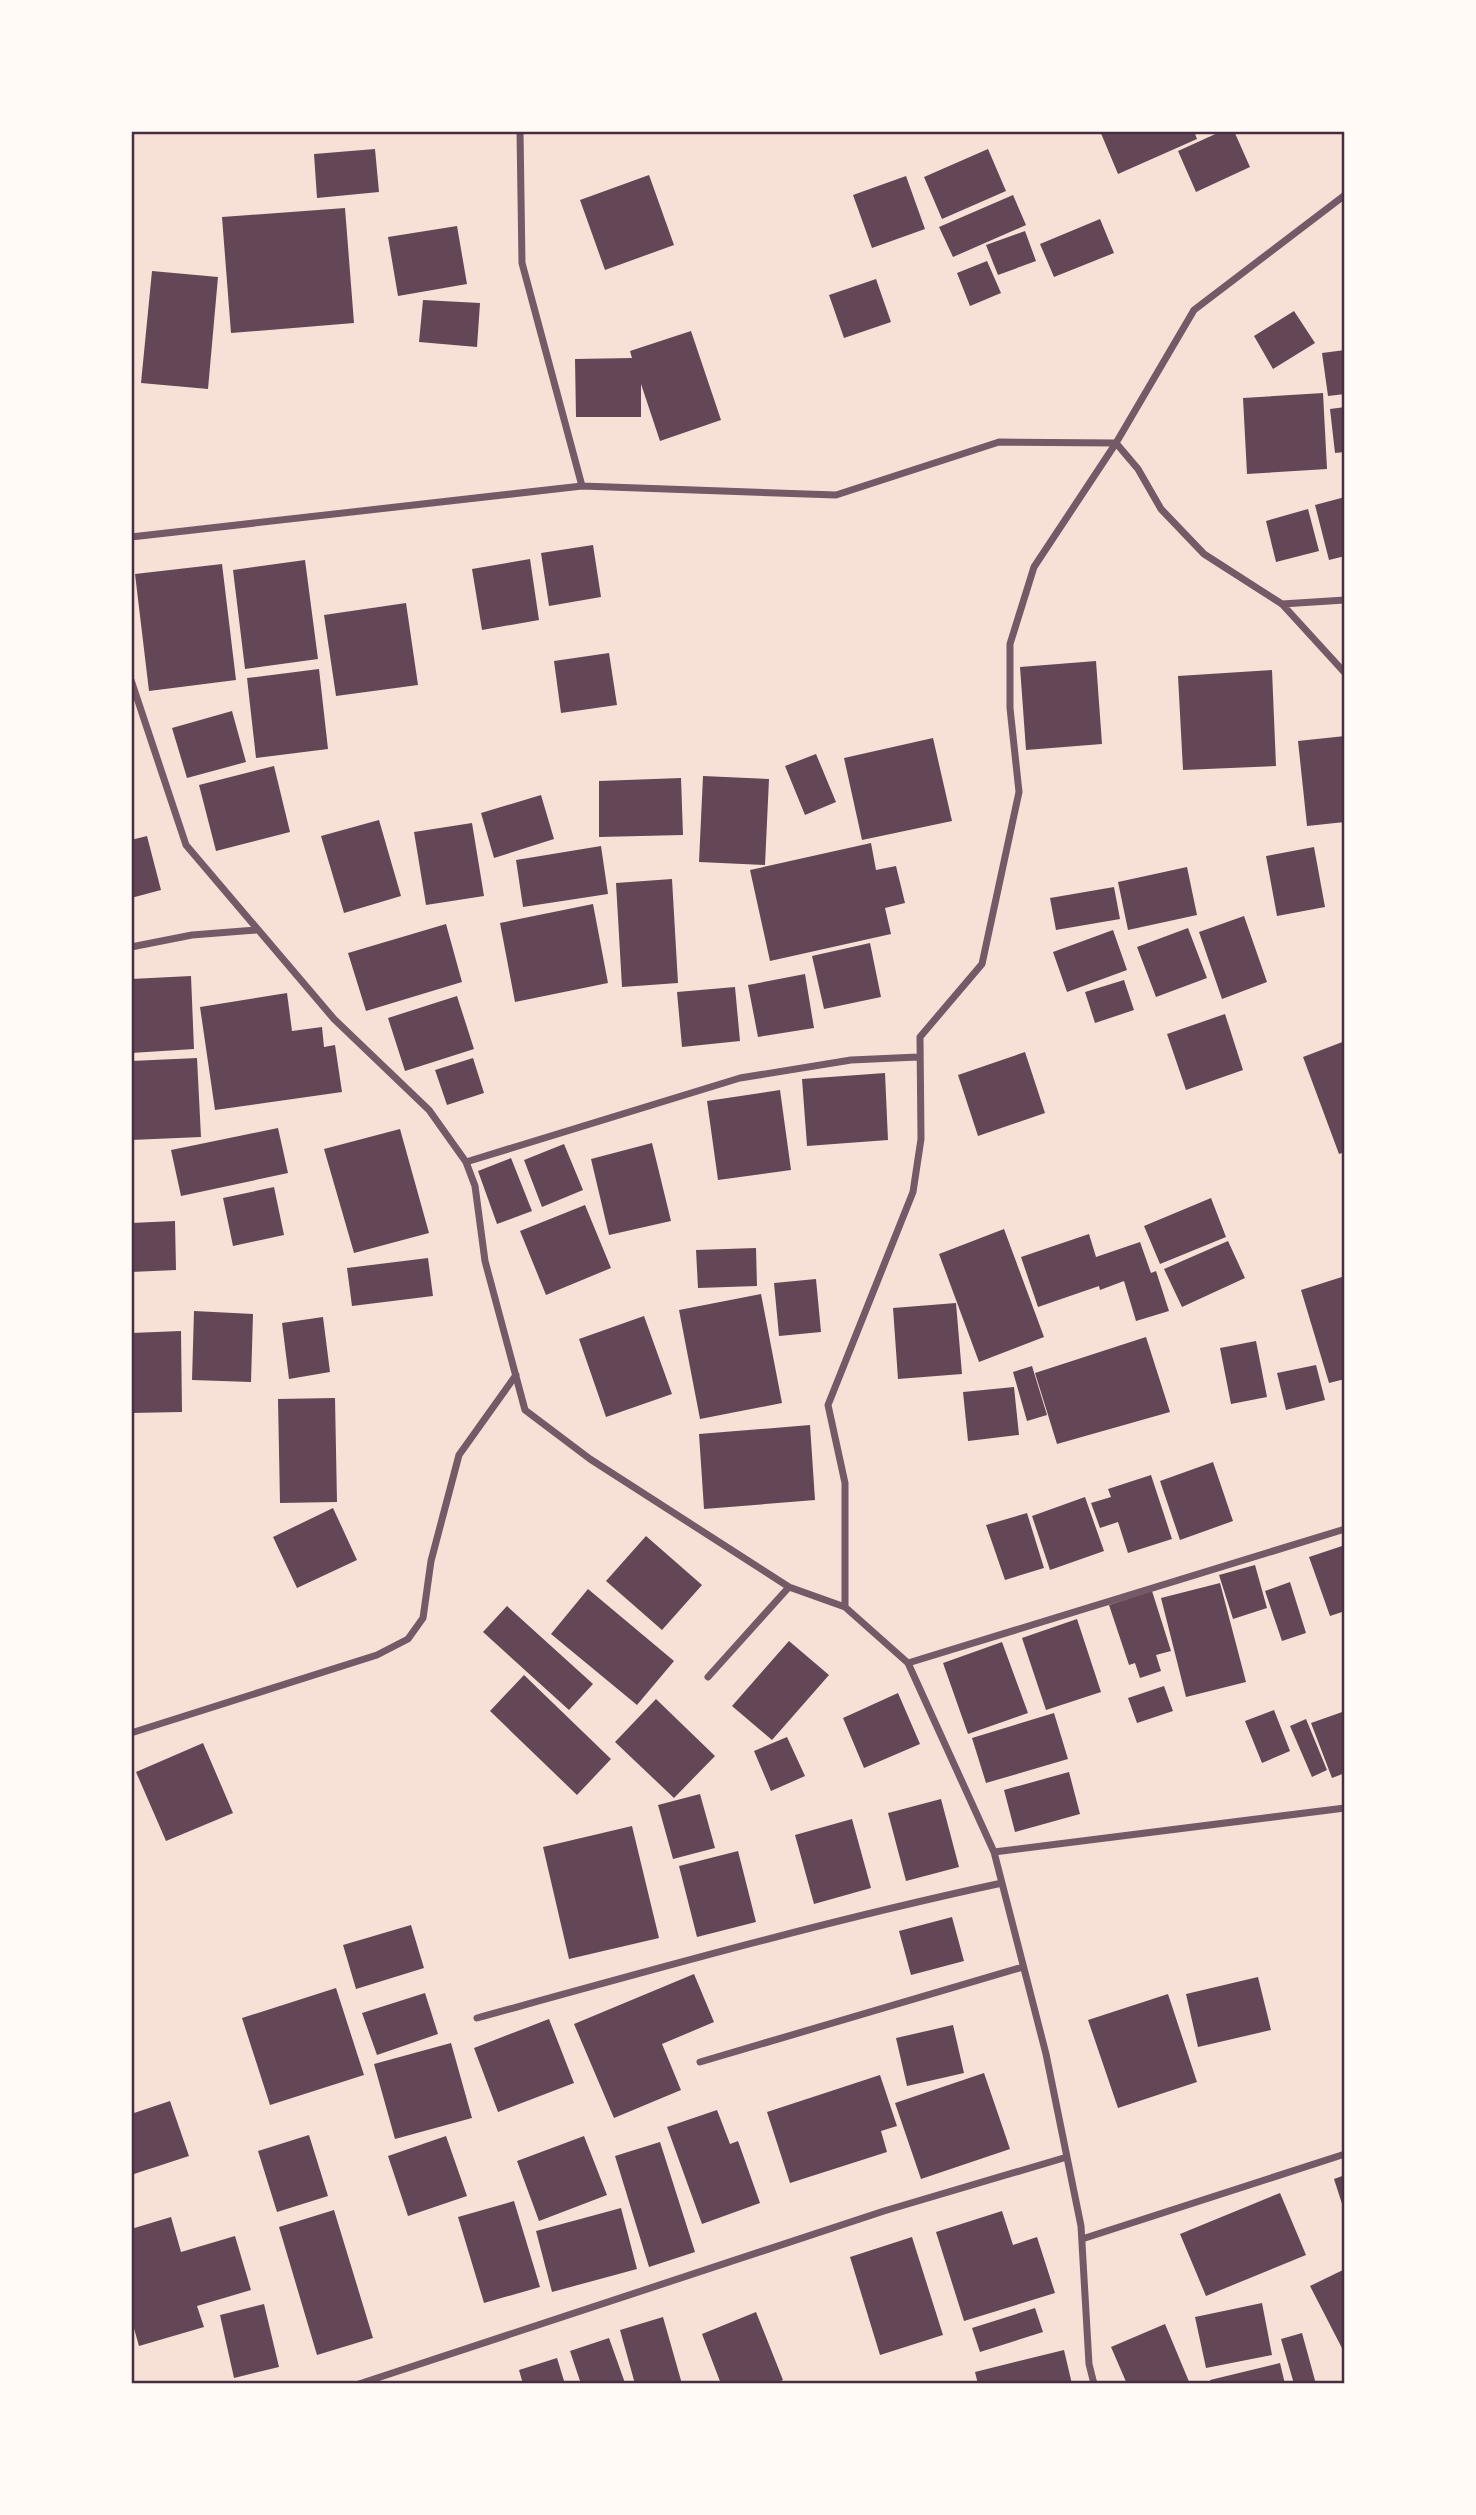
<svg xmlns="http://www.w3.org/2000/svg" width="1476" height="2515" font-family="'Noto Sans',sans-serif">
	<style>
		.building { fill: #644757 }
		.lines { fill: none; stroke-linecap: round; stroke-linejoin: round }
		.minor { stroke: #755966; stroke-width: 7 }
		.neatline { fill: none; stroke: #4a2c40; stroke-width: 2.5 }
	</style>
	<rect width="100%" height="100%" fill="#f7e1d7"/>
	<path class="building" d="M1100,131H1194L1197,139L1118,174Z
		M1222,131H1234L1250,167L1196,192L1178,151Z
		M375,149L379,192L317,198L314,154Z
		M988,149L1006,191L942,219L924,177Z
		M649,175L674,245L605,270L580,200Z
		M906,176L925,229L872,248L853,195Z
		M1013,195L1026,225L953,257L939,227Z
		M345,208L354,323L231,333L222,217Z
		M1100,219L1114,253L1054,277L1040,244Z
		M457,226L467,284L398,296L388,237Z
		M1025,231L1036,261L998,275L986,245Z
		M987,261L1001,293L970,306L957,273Z
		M152,271L218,277L208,389L141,383Z
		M876,279L891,322L844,338L829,295Z
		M423,300L480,303L477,347L419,342Z
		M1294,311L1315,343L1273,369L1254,336Z
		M691,331L721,420L660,441L641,384V417H576L575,359L632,358L630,351Z
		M1345,350V394L1328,396L1322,353Z
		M1323,393L1327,469L1247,474L1243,398Z
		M1345,407V452L1335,453L1330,409Z
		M1345,497V556L1329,560L1315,505Z
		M1308,509L1319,551L1276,562L1266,521Z
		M593,545L601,597L549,606L541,553Z
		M530,559L539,620L482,630L472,569Z
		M305,560L318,659L245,669L233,570Z
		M222,564L236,680L149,691L135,574Z
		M406,603L418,685L336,696L324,615Z
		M609,653L617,705L561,713L554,661Z
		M1096,661L1102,744L1026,750L1020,667Z
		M319,669L328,749L256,758L247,678Z
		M1272,670L1276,766L1183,770L1178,676Z
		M232,711L246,762L187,778L172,728Z
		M1345,736V822L1307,826L1298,741Z
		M933,738L952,821L862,840L844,758Z
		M816,754L836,802L805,815L785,766Z
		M274,766L290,832L216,851L199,785Z
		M703,776L769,779L765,865L699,862Z
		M681,778L683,835L599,837V781Z
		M541,795L554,839L494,858L481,813Z
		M379,820L401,896L344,913L321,836Z
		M472,823L484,896L426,905L414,832Z
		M147,836L161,890L131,898V840Z
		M871,843L876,870L896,866L905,903L885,908L891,934L770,961L750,870Z
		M601,846L608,894L523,907L516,860Z
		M1314,847L1325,907L1277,916L1266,856Z
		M1187,867L1197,915L1128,930L1118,882Z
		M672,879L678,983L622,987L616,883Z
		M1114,887L1120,919L1056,930L1050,898Z
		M593,904L608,983L515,1002L500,923Z
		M1244,916L1267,982L1222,999L1199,932Z
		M446,924L462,982L366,1011L348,953Z
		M1188,928L1207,978L1156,997L1137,947Z
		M1113,930L1127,970L1067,992L1053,952Z
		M870,943L881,997L824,1009L812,956Z
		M805,974L814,1028L758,1037L748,985Z
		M191,976L194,1049L131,1053V979Z
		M1124,980L1134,1010L1095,1023L1085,992Z
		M735,987L740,1041L682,1047L677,992Z
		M287,993L292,1031L322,1027L324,1047L335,1045L342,1092L215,1110L200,1007Z
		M457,996L474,1049L405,1071L388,1018Z
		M1225,1014L1243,1070L1186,1090L1167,1034Z
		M1345,1041V1152L1339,1154L1303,1057Z
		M1025,1052L1045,1113L978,1136L958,1075Z
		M197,1058L201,1137L131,1140V1061Z
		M473,1058L484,1093L447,1105L435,1070Z
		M885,1073L888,1140L807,1146L802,1079Z
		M780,1090L791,1170L718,1180L707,1101Z
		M278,1128L288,1173L181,1196L171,1150Z
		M400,1129L429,1233L354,1253L324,1149Z
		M652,1143L671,1221L609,1235L591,1159Z
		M564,1144L583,1190L542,1207L524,1160Z
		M511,1158L532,1211L497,1224L478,1171Z
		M274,1187L284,1235L233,1246L223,1198Z
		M1211,1198L1226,1237L1160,1264L1144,1226Z
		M585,1205L611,1268L546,1295L520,1231Z
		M175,1221L176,1270L131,1272V1223Z
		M1004,1229L1044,1337L979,1362L939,1254Z
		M1089,1234L1096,1257L1140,1242L1151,1273L1156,1271L1169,1311L1136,1321L1124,1281L1100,1290L1099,1286L1038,1307L1021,1257Z
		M1228,1241L1245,1278L1182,1307L1164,1269Z
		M756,1248L757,1286L698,1288L696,1250Z
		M428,1258L433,1296L352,1306L347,1268Z
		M1345,1276V1379L1329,1383L1301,1290Z
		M816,1279L821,1332L779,1336L774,1283Z
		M761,1294L782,1403L700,1419L679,1310Z
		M956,1303L962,1374L898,1379L893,1308Z
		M194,1311L253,1314L251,1382L192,1380Z
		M644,1316L672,1394L606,1417L579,1339Z
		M323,1317L330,1372L289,1379L282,1323Z
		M181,1331L182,1412L131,1413V1333Z
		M1146,1337L1170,1412L1057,1444L1035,1373Z
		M1256,1341L1267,1397L1231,1404L1220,1348Z
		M1316,1365L1325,1400L1286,1410L1277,1373Z
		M1032,1366L1047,1415L1027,1421L1013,1372Z
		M1014,1387L1019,1435L968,1441L963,1392Z
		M335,1398L337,1502L280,1503L278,1399Z
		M810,1425L815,1500L704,1509L699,1434Z
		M1213,1462L1233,1521L1180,1540L1160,1481Z
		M1151,1475L1172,1539L1128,1553L1118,1522L1100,1528L1091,1503L1111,1497L1108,1489Z
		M1085,1497L1104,1551L1050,1570L1032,1516Z
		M333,1508L357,1560L297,1588L273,1537Z
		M1027,1513L1044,1568L1005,1580L986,1525Z
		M646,1536L702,1585L662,1630L606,1581Z
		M1345,1545V1611L1330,1616L1309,1557Z
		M1255,1565L1267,1608L1233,1619L1219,1575Z
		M1290,1582L1306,1633L1282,1641L1265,1591Z
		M1220,1583L1246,1682L1186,1697L1161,1598Z
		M588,1589L674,1661L637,1705L551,1634Z
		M1152,1591L1171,1651L1156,1655L1161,1671L1140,1678L1135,1663L1129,1665L1109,1605Z
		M507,1606L593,1684L569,1710L483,1632Z
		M1077,1619L1101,1692L1046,1710L1022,1638Z
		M789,1641L829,1675L772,1740L732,1706Z
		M1002,1642L1028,1713L968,1734L943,1663Z
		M524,1675L611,1759L577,1795L490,1711Z
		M1164,1686L1173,1711L1137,1723L1128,1698Z
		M898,1693L920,1744L864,1768L843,1718Z
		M656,1699L715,1756L674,1798L615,1742Z
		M1274,1710L1290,1751L1262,1763L1245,1721Z
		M1345,1711V1773L1332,1778L1311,1723Z
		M1054,1713L1068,1759L986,1783L972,1738Z
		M1306,1719L1327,1770L1312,1777L1290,1726Z
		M787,1737L805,1776L771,1791L754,1751Z
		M203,1743L233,1813L166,1841L136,1772Z
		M1069,1772L1080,1814L1015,1832L1004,1790Z
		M700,1794L715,1848L673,1859L658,1805Z
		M941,1799L959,1867L906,1881L888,1813Z
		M852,1819L871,1888L814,1904L795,1835Z
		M632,1826L659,1938L569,1959L543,1847Z
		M738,1851L756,1922L697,1937L679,1866Z
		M952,1917L964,1961L911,1975L899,1931Z
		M411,1925L424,1968L356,1989L343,1945Z
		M694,1974L714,2022L662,2044L681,2090L614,2118L574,2024Z
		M1258,1977L1271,2030L1198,2047L1186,1994Z
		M336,1988L364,2075L270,2105L242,2018Z
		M425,1993L438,2034L377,2055L362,2013Z
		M1168,1994L1197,2082L1118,2108L1088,2020Z
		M549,2019L574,2083L498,2112L474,2048Z
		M953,2025L964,2073L907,2086L896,2038Z
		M451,2043L472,2118L395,2139L374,2064Z
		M984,2073L1010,2149L921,2179L895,2103Z
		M880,2075L897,2126L881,2131L887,2152L790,2183L767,2112Z
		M170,2101L189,2156L131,2175V2114Z
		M717,2110L730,2144L738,2141L760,2203L702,2224L667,2127Z
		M309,2135L328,2196L277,2212L258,2151Z
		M446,2136L467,2196L408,2216L388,2156Z
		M584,2136L607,2195L539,2221L517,2161Z
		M660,2142L695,2252L649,2267L615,2156Z
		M1345,2175V2210H1344L1334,2179Z
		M1280,2193L1306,2255L1206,2296L1180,2234Z
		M514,2201L540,2287L484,2303L458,2217Z
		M621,2208L637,2269L552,2292L536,2231Z
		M334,2210L373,2338L317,2355L279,2227Z
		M1002,2211L1013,2245L1037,2237L1055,2293L964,2321L936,2232Z
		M171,2217L181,2252L235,2236L251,2290L197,2306L204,2327L139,2346L131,2318V2229Z
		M912,2237L943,2335L880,2355L850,2257Z
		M1345,2269V2354L1310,2286Z
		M1262,2303L1272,2355L1206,2368L1195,2317Z
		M264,2304L279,2367L234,2378L220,2315Z
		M1035,2308L1043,2332L980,2352L972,2328Z
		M756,2312L783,2380L775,2384H721L702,2334Z
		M663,2317L682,2384H635L620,2330Z
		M1165,2324L1190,2384H1127L1111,2347Z
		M1302,2333L1316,2384H1294L1281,2339Z
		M609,2338L625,2383L581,2384L570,2351Z
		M1064,2350L1072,2384H978L975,2372Z
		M557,2358L565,2384H523L519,2370Z
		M1280,2363L1285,2384H1211L1210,2380Z"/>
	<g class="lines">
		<path class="minor" d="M520,131L522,263L582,486
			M131,537L582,486L836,495L999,442L1116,443L1138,469L1161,509L1204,554L1282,604L1345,673
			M1282,604L1345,600
			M131,680L186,845L334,1019L429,1110L466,1162L475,1186L485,1261L525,1410L590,1459L789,1587L845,1607L908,1663L994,1852L1046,2054L1081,2226L1089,2364L1094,2384
			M131,947L192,935L256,930
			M466,1162L740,1078L851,1060L918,1057
			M845,1607V1483L828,1405L913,1192L921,1139L920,1037L982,964L1019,792L1010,708V644L1034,567L1116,443L1194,310L1345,195
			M908,1663L1345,1529
			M708,1677L789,1587
			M131,1733L377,1655L408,1639L423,1618L431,1561L459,1455L516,1375
			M994,1852L1345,1808
			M477,2018C651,1970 825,1921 1002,1883
			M700,2062L1023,1967
			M1082,2239L1345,2154
			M359,2384L884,2211L1067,2157"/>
	</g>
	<rect width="1476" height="2515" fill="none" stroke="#fffaf5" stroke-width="266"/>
	<rect x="133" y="133" width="1210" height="2249" class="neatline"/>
</svg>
